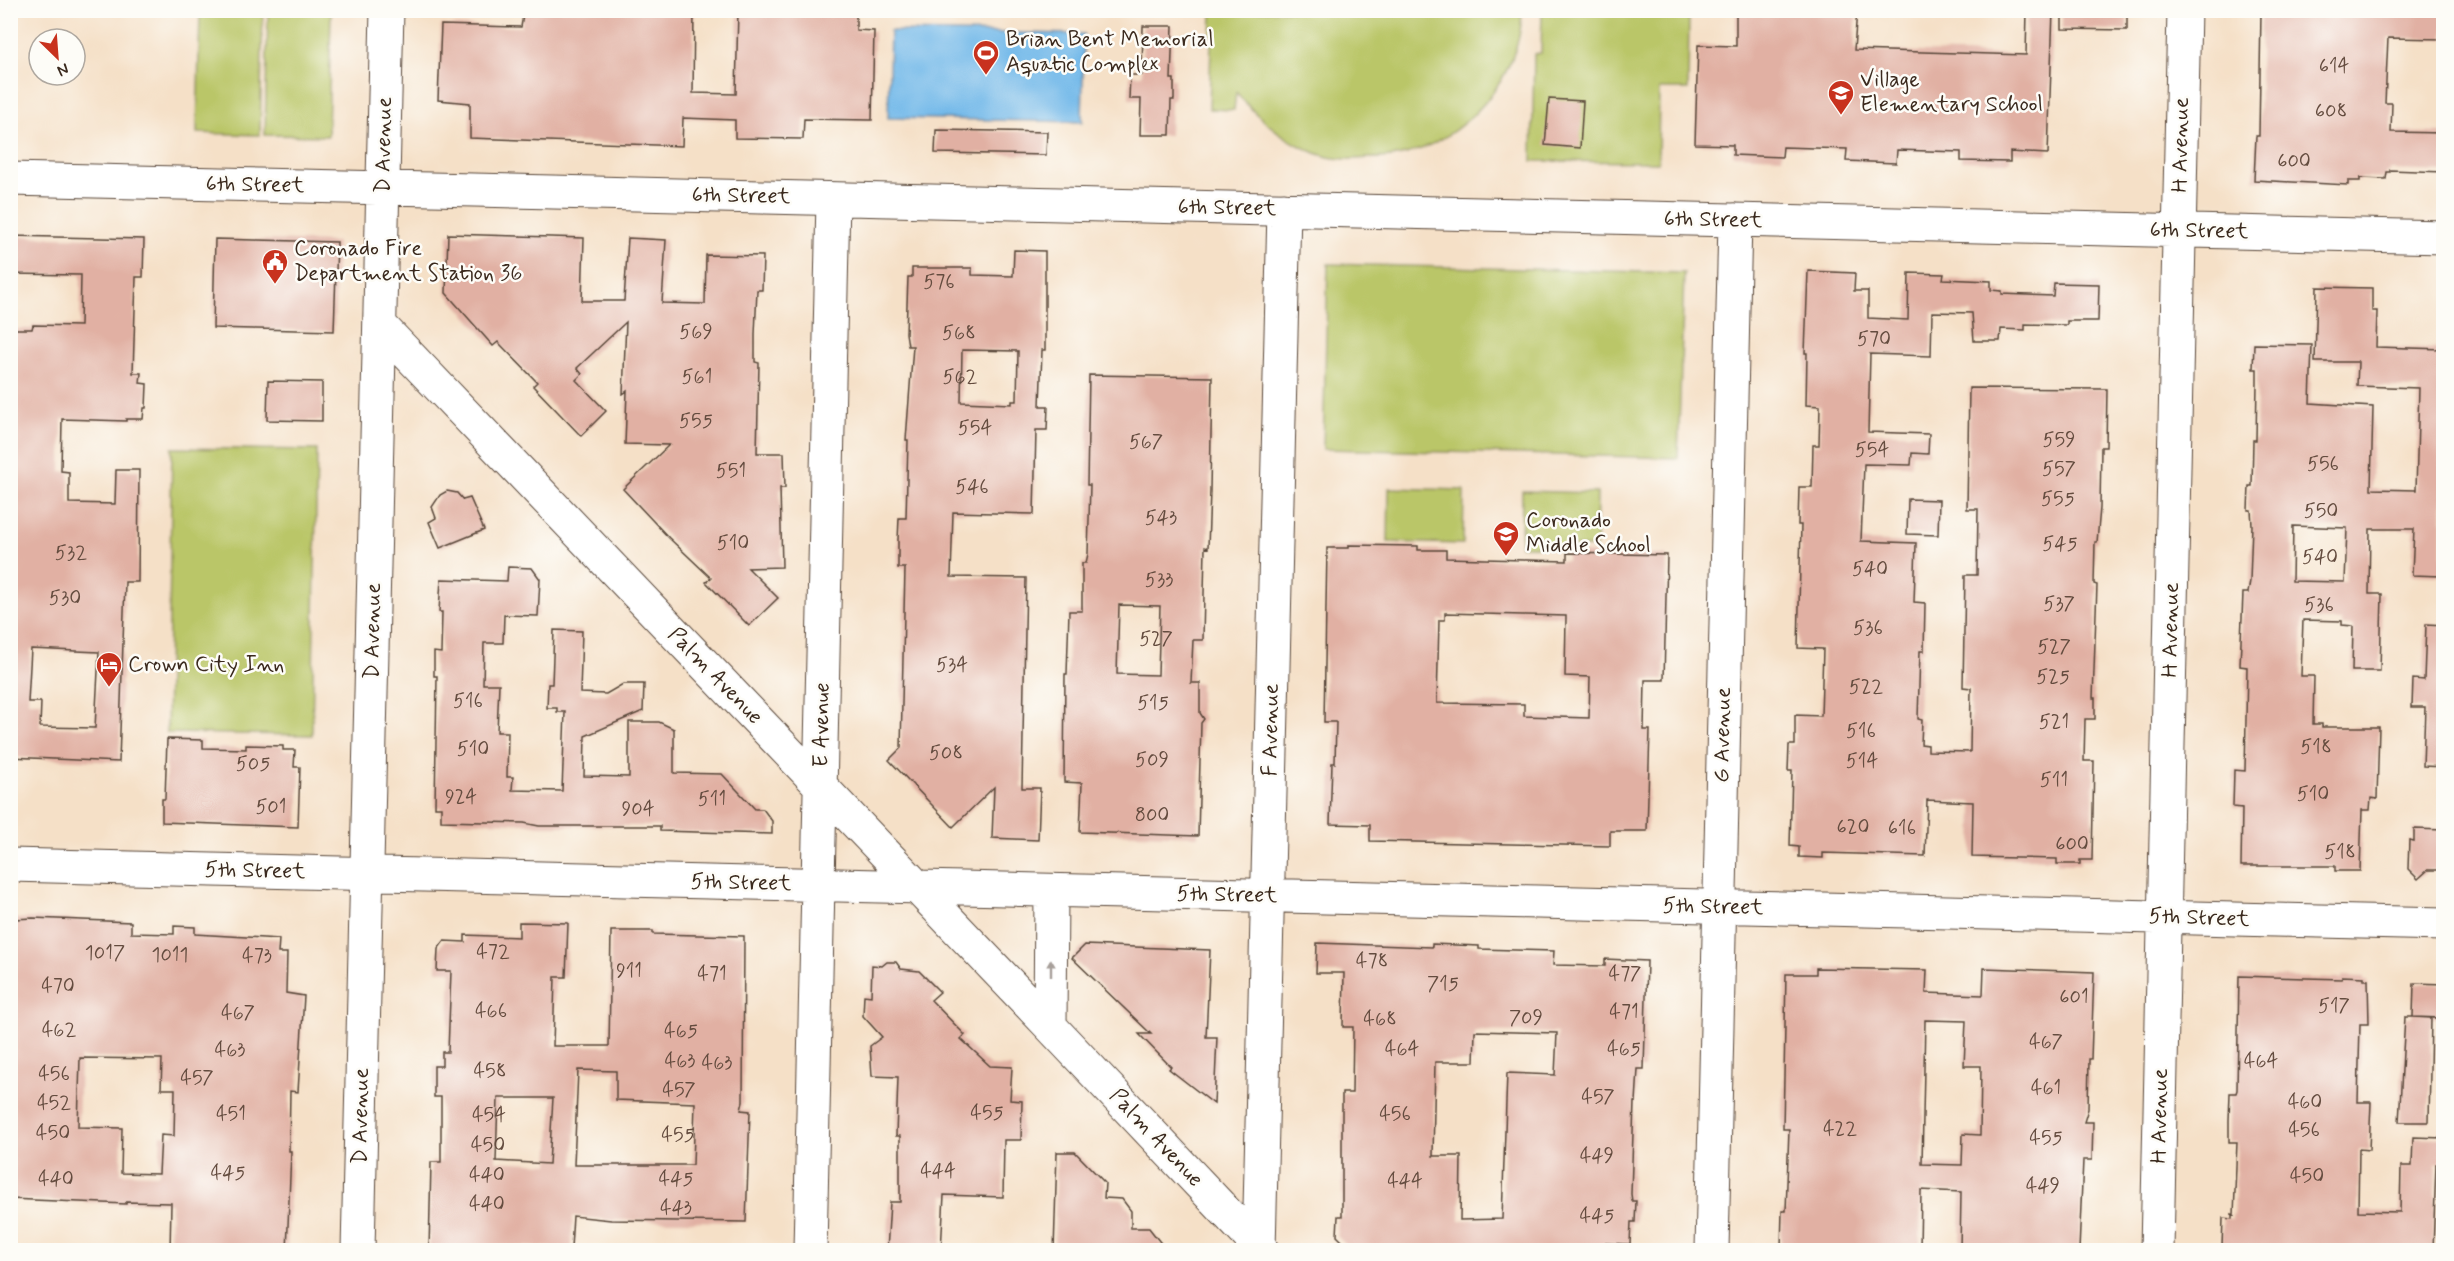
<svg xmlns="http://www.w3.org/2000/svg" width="2454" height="1261" font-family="Mynerve,sans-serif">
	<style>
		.green { fill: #bac668; stroke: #7a7843; stroke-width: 1.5 }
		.water { fill: #71b8e9; stroke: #567184; stroke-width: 1.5 }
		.building { fill: #e1b0a3; fill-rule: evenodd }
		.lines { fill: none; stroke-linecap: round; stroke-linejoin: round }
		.minor-casing { stroke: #574537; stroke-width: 35 }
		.minor { stroke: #fff; stroke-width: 33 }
		.oneway { fill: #a79f9a }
		.labels { text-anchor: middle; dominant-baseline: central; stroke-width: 5; stroke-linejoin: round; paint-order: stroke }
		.number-label { font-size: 20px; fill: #644c3f }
		.poi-label { font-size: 22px; fill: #3b2a1e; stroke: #fdfcf7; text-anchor: start }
		.street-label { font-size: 22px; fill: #3b2a1e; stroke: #fdfcf7 }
	</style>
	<rect width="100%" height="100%" fill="#fdfcf7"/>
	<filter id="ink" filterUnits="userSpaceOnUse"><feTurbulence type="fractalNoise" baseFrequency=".0167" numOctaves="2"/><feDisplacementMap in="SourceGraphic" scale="12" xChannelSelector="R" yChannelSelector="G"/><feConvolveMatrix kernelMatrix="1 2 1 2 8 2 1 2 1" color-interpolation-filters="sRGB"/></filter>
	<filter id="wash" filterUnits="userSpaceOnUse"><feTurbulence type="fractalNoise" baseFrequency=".008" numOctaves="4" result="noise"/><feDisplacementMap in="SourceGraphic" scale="24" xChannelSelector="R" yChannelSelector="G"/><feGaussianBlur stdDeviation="1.35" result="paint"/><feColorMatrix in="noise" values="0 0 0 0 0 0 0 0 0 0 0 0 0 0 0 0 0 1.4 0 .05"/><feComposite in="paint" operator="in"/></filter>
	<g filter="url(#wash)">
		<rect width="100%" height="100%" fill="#f5e0c7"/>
		<path class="green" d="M200,11H263L260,135L197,133Z
			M268,11H331L328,136L265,135Z
			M1212,11L1522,10V11C1521,78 1463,143 1397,156C1388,158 1379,158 1370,158C1357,159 1341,160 1328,157C1293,148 1259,120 1236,92L1234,110L1209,109Z
			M1542,11H1689L1688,89H1659L1658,162L1532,161L1534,54L1541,53Z
			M1328,264L1684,273L1678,458L1323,449Z
			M172,448L317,450L312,735L167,733Z
			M1389,488L1464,490L1463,544L1388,542Z
			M1522,491L1597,493L1596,547L1521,546Z"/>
		<path class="water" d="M890,31L1084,34L1082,122L888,118Z"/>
		<g id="blocks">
			<path class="building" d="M524,10H694L693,93L736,94L738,10H856V30L874,31L872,120L804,119L803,139L735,138V120L683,118L682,146L470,138V103L438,100L441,25L521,27Z
				M1736,10H1857L1854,50L2026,55L2027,10H2053L2048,154L2010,152V162L1961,161V152L1897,150L1896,163L1846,161L1847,149L1783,147L1782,157L1733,155V145L1695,144L1698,45L1736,46Z
				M2062,10H2127V30L2062,29Z
				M2356,10H2444V39L2388,38L2385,103H2392L2391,132L2444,133V172L2390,170V172H2387L2386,179L2360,178V181H2348V185L2254,180L2256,136H2259L2261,11L2356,13Z
				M1143,26H1173L1171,79H1174V100H1171L1170,135H1140L1141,99H1129L1130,75H1142Z
				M1549,99L1583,101L1580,148L1545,145Z
				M936,130L1047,132L1046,155L935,153Z
				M448,234L584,238L582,301H624L628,238L666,240L662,303L705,304L706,255L763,256L762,290H757L755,334V362L759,363L757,453H784L785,488H780L782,567L748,568L778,598L749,626L706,582L711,578L669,538L623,489L669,445L625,444L627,391L623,394L626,322L577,368L582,374L576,380L606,411L581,436L533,386L537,382L498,342L493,346L446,293Z
				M10,236L144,239L143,277H136L133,373H141L140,383L147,384L146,408H144L143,419H126V421L62,419L61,471L69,472V503L115,504L116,470H139L138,582H125L119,762L10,757V386L13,329H32L33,325L80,326L81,275L10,274ZM31,649L99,652L95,728L40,727L41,702H28Z
				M215,239L337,242L334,331L213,328Z
				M1014,250L1045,251V350H1042L1040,406H1048L1047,430H1036L1034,514L953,512L951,577L1026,578L1022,788H1040L1038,840L992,838L994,787L953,827L889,760L901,748L905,568H898V540L899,518H906L908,440H906L913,346H908L906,333L908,277H912V268H972V275L1013,276ZM962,350L1018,351L1017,401H1012V404L961,402Z
				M1808,271L1855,273L1854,291H1868V318L1908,320L1909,273L1944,274L1943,279L1991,281V290L2002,291V294L2053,296L2054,283L2099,284L2098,321H2067V325L2025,324V330L2001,329L2000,341H1974L1972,313L1932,312L1931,356L1870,354L1868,432L1929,434L1928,454L1912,453L1911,465L1864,464L1861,541L1916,543L1914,602L1925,603L1924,651H1920L1918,719L1922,720L1921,744L1928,745V751L1970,752L1971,688L1963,687L1965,575H1977L1978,509H1967L1969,388L2107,389L2106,447H2101L2100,508L2097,542H2095L2094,584L2097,585L2093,698H2095V719H2085L2084,761H2094L2092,860H2080V864H2057V859L1972,857L1973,802L1927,800L1925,856L1823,853V858L1799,857V847L1790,846L1792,771H1788L1789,745H1795V715L1821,716L1823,649L1798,648L1801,525H1798L1799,487H1812L1813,445H1819L1820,406L1806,405L1807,353H1805Z
				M2317,287L2372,288V311H2377L2376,347L2444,349L2442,576L2412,575L2414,529H2370L2369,594H2382L2380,671H2352L2353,626L2342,625V621L2303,620L2301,676H2314L2313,724H2322V727H2379L2377,799L2371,798L2370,810H2362L2360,871H2335V866H2241L2242,808L2233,807L2234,770L2245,771L2247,667L2240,666L2243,593H2248L2250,581L2252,525L2251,510H2248L2249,486H2252L2253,440H2256L2257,382V369H2253L2254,344L2312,345L2310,403L2373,407L2371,489L2416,490L2419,388L2357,386L2358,362H2315ZM2293,526L2347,528L2345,582L2292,581Z
				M1089,375L1212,377L1210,491L1208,548L1205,547L1203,640H1193L1191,683H1200V713L1204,719L1201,723L1198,836L1080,832L1082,783L1064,782L1065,674H1067L1069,611H1082V563H1086L1088,554L1090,485H1087ZM1119,605L1160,606L1158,675L1117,674Z
				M268,381L322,382V421L267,420Z
				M447,491L457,493L463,500L470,498L484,530L440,548L429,522L436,518L432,507L440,495Z
				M1908,499L1939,500L1938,535L1907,534Z
				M1349,545L1418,546V550H1446V558L1567,561V553L1667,555L1664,680H1645L1644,730H1650L1647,831H1610V846L1370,841V825L1330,824L1332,763H1335L1336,722H1324L1327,548H1349ZM1445,613L1566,616L1565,676L1590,677L1589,718L1524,716V704L1437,703L1439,620H1445Z
				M508,567L532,568L540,579L538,616L504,615L503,643H484L483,684H499L497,732H508L507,777H513L512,790L562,791L565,712H557V708H547L548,684H552L554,630L582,631L580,693L606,694L623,684H644L643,711L585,736L584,776L629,777V722H659L674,729V773L722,774L755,809H763L772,821V834L660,831V826H539L524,823L441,821V807H435L437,676H434V652L441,653L442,612H439L441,579L507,581Z
				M2426,624L2444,625V767L2423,766L2425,707H2412L2413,679L2424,680Z
				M167,739L203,740V748L246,749V745L283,746V750H295L294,767H300L298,827L162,822V799H165Z
				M2414,829L2444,830V870H2428L2418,879L2408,869L2409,840L2414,841Z
				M33,918L131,922V933L174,934V926L195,927V934L279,939L278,953H287L286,993L304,996L298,1092L290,1091L289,1151H291L287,1251H170L171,1203L126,1202V1204L10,1199V928H15V919ZM80,1058L162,1059L161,1089H175L174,1136L161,1135L159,1174L121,1173L122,1128L78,1127Z
				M519,922L568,923L566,977H555L553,1046H609L611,931H653V934L744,936L743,1102L741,1110L750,1111L746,1222L611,1220L573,1216L571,1248L486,1246V1251H429L431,1162H441V1097H434V1066H442V1052H448L451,971H437L438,949L444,941L465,942V935L519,937ZM578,1070L616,1071V1100L695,1103L693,1165H574ZM498,1098H553L549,1164L496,1161Z
				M1317,943L1432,947V944L1479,946V949L1554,951L1553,965L1605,966V959L1647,961L1644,1069H1638L1636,1102H1634L1631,1194L1632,1201H1636L1635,1222H1631L1630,1244L1603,1243V1251H1352L1337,1236L1338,1216H1342V1093H1352L1353,1027H1343L1344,973H1316ZM1475,1031L1557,1033L1555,1075L1507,1073L1502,1219L1460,1220L1461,1156H1433L1435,1062H1474Z
				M1085,945L1210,950L1206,1037H1217L1214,1104L1169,1069L1171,1067L1139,1034H1151L1072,958Z
				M887,962H896L901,969L919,971L940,992L931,1000L965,1035L961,1039L990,1066L1012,1067L1010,1100L1022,1101L1021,1140H1004L1003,1197L944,1195L941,1251H887L890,1202H900V1136H896L898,1077L872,1076L870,1046L882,1037L863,1016L864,995L871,996L872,965L882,966Z
				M1816,968L1927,970L1926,993L1983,995L1984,968L2094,972L2091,1059H2089L2088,1109L2084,1122H2093L2092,1160H2083L2079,1250L1960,1251L1961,1192L1921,1190L1920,1250L1824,1248V1251H1817L1781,1248L1782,1211H1786L1789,1129H1783L1786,974H1816ZM1925,1020L1966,1021L1964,1066H1981L1980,1135L1963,1134L1962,1165L1922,1164Z
				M2239,976L2342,979V976L2364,977V980H2368L2369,1024H2360L2358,1102H2371L2369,1150L2359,1149L2358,1211L2400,1212L2401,1166H2412L2413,1137L2444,1138V1163L2436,1164L2433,1251H2248L2231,1250V1247H2222L2223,1218L2232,1219V1214L2234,1215L2237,1142H2229V1120L2230,1093H2236L2237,1090Z
				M2414,983L2444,984V1018L2413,1017L2431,1018L2429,1122H2399L2405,1017H2413Z
				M1057,1152H1075L1105,1183L1104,1198L1122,1199L1131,1211V1228H1149L1167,1251H1054Z"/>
		</g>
	</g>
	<g filter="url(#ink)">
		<use href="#blocks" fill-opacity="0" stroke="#574537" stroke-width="1.5"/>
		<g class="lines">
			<g class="minor-casing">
				<path id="minor" d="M10,179L2444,237
					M380,325L1050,1026L1262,1250
					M10,865L2444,924
					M1050,1026L1051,891
					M358,1250L387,10
					M810,1250L833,199
					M1259,1250L1284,209
					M1712,1250L1735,220
					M2157,1250L2184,10"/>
			</g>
			<use href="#minor" class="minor"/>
		</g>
		<defs><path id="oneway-solid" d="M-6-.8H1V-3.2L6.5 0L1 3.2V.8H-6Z" transform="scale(1.5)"/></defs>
		<use class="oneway" href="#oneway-solid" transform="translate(1051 968) rotate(-90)"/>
	</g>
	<defs>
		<g id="stadium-pin" transform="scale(1.35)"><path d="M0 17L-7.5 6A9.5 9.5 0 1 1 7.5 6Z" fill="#c8321e" stroke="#fdfcf7"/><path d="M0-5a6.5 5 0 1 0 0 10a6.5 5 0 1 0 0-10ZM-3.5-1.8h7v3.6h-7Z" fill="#fff"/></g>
		<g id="school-pin" transform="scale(1.35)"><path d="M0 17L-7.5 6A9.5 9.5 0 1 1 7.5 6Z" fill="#c8321e" stroke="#fdfcf7"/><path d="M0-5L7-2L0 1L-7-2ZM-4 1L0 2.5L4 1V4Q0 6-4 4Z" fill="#fff"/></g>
		<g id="civic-pin" transform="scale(1.35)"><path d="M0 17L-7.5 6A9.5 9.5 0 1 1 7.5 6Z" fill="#c8321e" stroke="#fdfcf7"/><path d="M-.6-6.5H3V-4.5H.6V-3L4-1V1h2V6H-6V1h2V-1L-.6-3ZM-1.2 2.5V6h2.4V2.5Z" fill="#fff"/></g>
		<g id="hotel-pin" transform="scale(1.35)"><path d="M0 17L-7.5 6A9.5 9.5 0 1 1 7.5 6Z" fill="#c8321e" stroke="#fdfcf7"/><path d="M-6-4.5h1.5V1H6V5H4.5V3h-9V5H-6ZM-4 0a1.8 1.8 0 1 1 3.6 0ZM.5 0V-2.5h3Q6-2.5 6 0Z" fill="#fff"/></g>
	</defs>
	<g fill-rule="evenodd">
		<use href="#stadium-pin" x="986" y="53"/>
		<use href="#school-pin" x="1841" y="93"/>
		<use href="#civic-pin" x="275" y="262"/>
		<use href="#school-pin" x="1506" y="534"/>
		<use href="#hotel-pin" x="109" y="665"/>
	</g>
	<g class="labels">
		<g class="number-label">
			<text x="2334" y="66">614</text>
			<text x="2331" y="111">608</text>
			<text x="2294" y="161">600</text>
			<text x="939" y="282">576</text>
			<text x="696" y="332">569</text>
			<text x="959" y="333">568</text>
			<text x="1874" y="339">570</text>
			<text x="697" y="377">561</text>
			<text x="960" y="377">562</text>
			<text x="696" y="421">555</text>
			<text x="975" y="428">554</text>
			<text x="2059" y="440">559</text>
			<text x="1146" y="442">567</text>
			<text x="1872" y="450">554</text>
			<text x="2323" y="464">556</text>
			<text x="2059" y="469">557</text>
			<text x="731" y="471">551</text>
			<text x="972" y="487">546</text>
			<text x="2058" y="499">555</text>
			<text x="2321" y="511">550</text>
			<text x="1161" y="518">543</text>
			<text x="733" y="543">510</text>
			<text x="2060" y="544">545</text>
			<text x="71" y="553">532</text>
			<text x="2320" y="557">540</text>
			<text x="1870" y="569">540</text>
			<text x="1159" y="580">533</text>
			<text x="65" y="598">530</text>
			<text x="2059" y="604">537</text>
			<text x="2319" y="605">536</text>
			<text x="1868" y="628">536</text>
			<text x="1156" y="639">527</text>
			<text x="2054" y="647">527</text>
			<text x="952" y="665">534</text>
			<text x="2053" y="677">525</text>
			<text x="1866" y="687">522</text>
			<text x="468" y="701">516</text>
			<text x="1153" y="703">515</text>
			<text x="2054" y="722">521</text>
			<text x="1861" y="731">516</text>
			<text x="2316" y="747">518</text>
			<text x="473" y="749">510</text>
			<text x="946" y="753">508</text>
			<text x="1152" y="760">509</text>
			<text x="1862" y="761">514</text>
			<text x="253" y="764">505</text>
			<text x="2054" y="780">511</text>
			<text x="2313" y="794">510</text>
			<text x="461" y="797">924</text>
			<text x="712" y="799">511</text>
			<text x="271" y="807">501</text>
			<text x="638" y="809">904</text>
			<text x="1152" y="815">800</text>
			<text x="1853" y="827">620</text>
			<text x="1902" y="828">616</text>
			<text x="2072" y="844">600</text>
			<text x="2340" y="852">518</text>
			<text x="493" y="952">472</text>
			<text x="105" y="953">1017</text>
			<text x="170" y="955">1011</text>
			<text x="257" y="956">473</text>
			<text x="1372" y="961">478</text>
			<text x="629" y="971">911</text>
			<text x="712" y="974">471</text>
			<text x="1625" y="974">477</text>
			<text x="1443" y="984">715</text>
			<text x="58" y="986">470</text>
			<text x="2074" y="997">601</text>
			<text x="2334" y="1006">517</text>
			<text x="491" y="1011">466</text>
			<text x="1624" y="1012">471</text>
			<text x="238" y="1013">467</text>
			<text x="1526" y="1018">709</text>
			<text x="1380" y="1019">468</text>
			<text x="59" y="1030">462</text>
			<text x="681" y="1031">465</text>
			<text x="2046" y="1042">467</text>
			<text x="1402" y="1049">464</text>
			<text x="1624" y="1049">465</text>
			<text x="230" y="1050">463</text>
			<text x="680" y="1061">463</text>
			<text x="2261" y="1061">464</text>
			<text x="717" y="1063">463</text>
			<text x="490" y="1071">458</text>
			<text x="54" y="1074">456</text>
			<text x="197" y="1078">457</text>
			<text x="2046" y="1088">461</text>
			<text x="679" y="1090">457</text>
			<text x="1598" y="1097">457</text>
			<text x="2305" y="1102">460</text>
			<text x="54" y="1103">452</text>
			<text x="987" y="1113">455</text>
			<text x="231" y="1114">451</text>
			<text x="1395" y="1114">456</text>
			<text x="489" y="1115">454</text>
			<text x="1840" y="1129">422</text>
			<text x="2304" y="1130">456</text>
			<text x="53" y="1133">450</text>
			<text x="678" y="1135">455</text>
			<text x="2046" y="1138">455</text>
			<text x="488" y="1145">450</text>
			<text x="1597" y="1156">449</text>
			<text x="938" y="1171">444</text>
			<text x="228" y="1173">445</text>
			<text x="487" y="1175">440</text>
			<text x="2307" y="1176">450</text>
			<text x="56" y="1179">440</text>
			<text x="676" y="1179">445</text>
			<text x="1405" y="1181">444</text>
			<text x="2043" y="1186">449</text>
			<text x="487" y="1204">440</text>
			<text x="676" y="1208">443</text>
			<text x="1597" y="1216">445</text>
		</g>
		<g class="poi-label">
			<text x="1006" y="40">Brian Bent Memorial<tspan x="1006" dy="25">Aquatic Complex</tspan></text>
			<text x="1860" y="80">Village<tspan x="1860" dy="25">Elementary School</tspan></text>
			<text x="294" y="249">Coronado Fire<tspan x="294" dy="25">Department Station 36</tspan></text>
			<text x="1526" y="521">Coronado<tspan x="1526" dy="25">Middle School</tspan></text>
			<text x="128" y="665">Crown City Inn</text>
		</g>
		<g class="street-label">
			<text transform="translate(384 145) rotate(-89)">D Avenue</text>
			<text transform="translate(2181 145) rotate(-89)">H Avenue</text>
			<text transform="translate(255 185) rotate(1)">6th Street</text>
			<text transform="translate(741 196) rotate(1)">6th Street</text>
			<text transform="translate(1227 208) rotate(1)">6th Street</text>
			<text transform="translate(1713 220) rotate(1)">6th Street</text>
			<text transform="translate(2199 231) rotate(1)">6th Street</text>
			<text transform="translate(2171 630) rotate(-89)">H Avenue</text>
			<text transform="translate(373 631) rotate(-89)">D Avenue</text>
			<text transform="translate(715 676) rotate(46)">Palm Avenue</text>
			<text transform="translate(822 725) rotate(-89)">E Avenue</text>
			<text transform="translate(1271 730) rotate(-89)">F Avenue</text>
			<text transform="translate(1723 735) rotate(-89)">G Avenue</text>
			<text transform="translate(255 871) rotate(1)">5th Street</text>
			<text transform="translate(741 883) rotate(1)">5th Street</text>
			<text transform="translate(1227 895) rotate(1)">5th Street</text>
			<text transform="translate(1713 907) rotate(1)">5th Street</text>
			<text transform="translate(2199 918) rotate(2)">5th Street</text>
			<text transform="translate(361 1116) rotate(-89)">D Avenue</text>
			<text transform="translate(2160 1116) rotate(-89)">H Avenue</text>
			<text transform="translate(1156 1138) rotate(47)">Palm Avenue</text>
		</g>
	</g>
	<rect width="2454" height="1261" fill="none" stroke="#fdfcf7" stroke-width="36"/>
	<g transform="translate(57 57) rotate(155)"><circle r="28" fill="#fdfcf7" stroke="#afa8a0" stroke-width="1.5"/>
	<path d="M0-4.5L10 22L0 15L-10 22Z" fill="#c8321e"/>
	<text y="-9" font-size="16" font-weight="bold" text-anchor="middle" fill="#3b2a1e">N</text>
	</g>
</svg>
